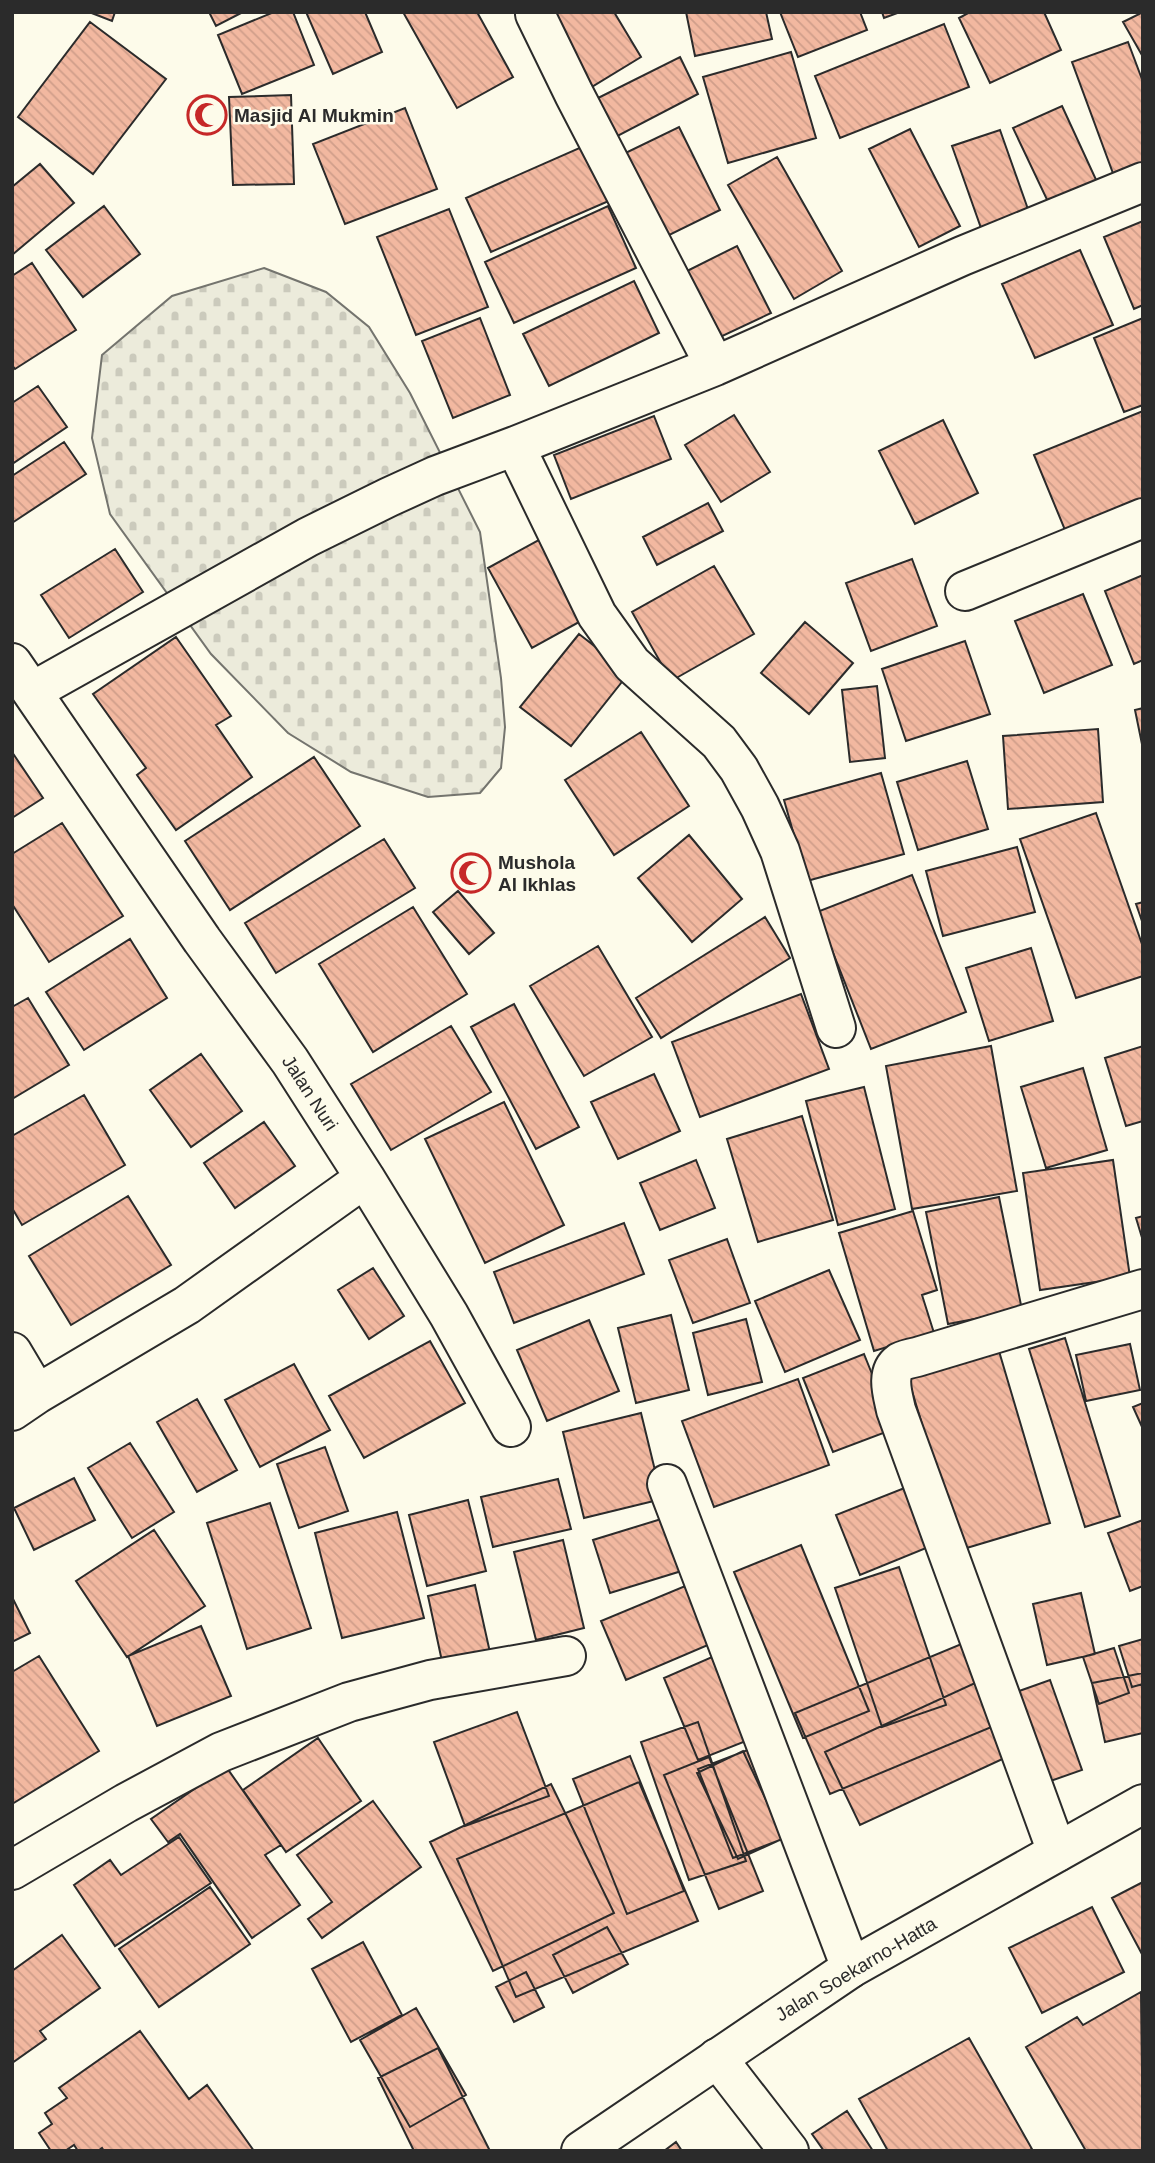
<svg xmlns="http://www.w3.org/2000/svg" width="1155" height="2163" font-family="Arial,sans-serif">
	<style>
		.cemetery { fill: url(#cemetery-stones); stroke: #74746e; stroke-width: 2 }
		.building { fill: url(#building-back-hatch); stroke: #2b2b2b; stroke-width: 2 }
		.lines { fill: none; stroke-linecap: round; stroke-linejoin: round }
		.street-casing { stroke: #2b2b2b; stroke-width: 42 }
		.secondary-casing { stroke: #2b2b2b; stroke-width: 42 }
		.street { stroke: #fdfbea; stroke-width: 38 }
		.secondary { stroke: #fdfbea; stroke-width: 38 }
		.labels { text-anchor: middle; dominant-baseline: central; stroke-width: 5; stroke-linejoin: round; paint-order: stroke }
		.poi-label { font-size: 19px; font-weight: bold; fill: #2b2b2b; stroke: #fdfbea; text-anchor: start }
		.street-label { font-size: 19px; fill: #2b2b2b; stroke: #fdfbea }
	</style>
	<defs>
		<pattern id="cemetery-stones" width="16" height="16" patternUnits="userSpaceOnUse" patternTransform="scale(1.75)"><rect width="16" height="16" fill="#ecebdb"/><path d="M2 7V4a2 2 0 0 1 4 0v3zM10 15v-3a2 2 0 0 1 4 0v3z" fill="#cbcabc"/></pattern>
		<pattern id="building-back-hatch" width="6" height="6" patternUnits="userSpaceOnUse" patternTransform="scale(1.75)"><rect width="6" height="6" fill="#f2b8a0"/><path d="M-1 5l2 2M0 0l6 6M5-1l2 2" fill="none" stroke="#d09e8a"/></pattern>
	</defs>
	<rect width="100%" height="100%" fill="#fdfbea"/>
	<path class="cemetery" d="M264,268L326,292L369,327L410,393L480,532L501,678L505,727L501,768L480,793L428,797L351,772L288,733L211,654L110,514L92,438L102,355L172,296Z"/>
	<path class="building" d="M89,12H115L112,21Z
		M209,12H243L216,26Z
		M274,12H293L314,65L242,94L218,35Z
		M306,12H365L382,52L333,74Z
		M403,12H477L513,77L457,108Z
		M538,12H614L641,57L585,91Z
		M686,12H766L772,39L695,56Z
		M780,12H860L867,30L798,57Z
		M882,12H900L884,18Z
		M970,12H1044L1061,50L990,83L959,18Z
		M1143,12V57L1123,22Z
		M90,22L166,79L93,174L18,117Z
		M944,24L969,87L840,138L815,76Z
		M1128,42L1143,82V165L1114,176L1072,62Z
		M791,52L816,138L728,163L703,77Z
		M680,57L698,94L606,142L586,104Z
		M291,95L294,184L233,185L229,97Z
		M1062,106L1098,184L1050,206L1013,128Z
		M405,108L437,189L345,224L313,144Z
		M679,127L720,210L653,243L611,160Z
		M910,129L960,226L919,247L869,149Z
		M1000,130L1029,212L981,228L952,146Z
		M593,142L618,197L491,252L466,198Z
		M777,157L842,271L794,299L728,185Z
		M40,164L74,203L12,255V187Z
		M104,206L140,254L83,297L46,250Z
		M608,206L636,268L514,323L485,262Z
		M449,209L488,307L416,335L377,237Z
		M1143,221V305L1134,309L1104,237Z
		M737,246L771,313L716,339L683,273Z
		M1080,250L1113,325L1035,358L1002,284Z
		M32,263L76,330L15,369L12,365V276Z
		M634,281L659,333L549,386L523,334Z
		M480,318L510,395L453,418L422,341Z
		M1143,318V405L1124,412L1094,338Z
		M38,386L67,427L12,464V403Z
		M1143,411V498L1065,530L1034,455Z
		M734,415L770,472L721,502L685,445Z
		M654,416L671,459L571,499L554,455Z
		M943,420L978,493L915,524L879,451Z
		M64,442L86,474L12,523V476Z
		M708,503L723,531L657,565L643,537Z
		M546,536L590,616L532,648L488,568Z
		M115,549L143,592L69,638L41,595Z
		M912,559L937,626L871,651L846,583Z
		M714,566L754,634L671,681L632,612Z
		M1143,575V660L1134,664L1105,591Z
		M1083,594L1112,665L1044,693L1015,621Z
		M805,622L853,663L809,714L761,673Z
		M579,634L629,673L571,746L520,707Z
		M176,637L231,716L216,725L252,777L176,830L137,775L146,768L93,694Z
		M965,641L990,714L906,741L882,669Z
		M877,686L885,758L850,762L842,690Z
		M1143,708V749L1135,710Z
		M1098,729L1103,802L1008,809L1003,736Z
		M641,732L689,806L614,855L565,780Z
		M12,752L43,798L12,818Z
		M314,757L360,826L230,910L185,841Z
		M967,761L988,829L918,850L897,782Z
		M881,773L904,854L807,881L784,800Z
		M1096,813L1143,947V976L1076,998L1020,839Z
		M62,823L123,916L49,962L12,904V854Z
		M689,835L742,899L692,942L638,878Z
		M384,839L415,888L276,973L245,923Z
		M1017,847L1035,912L943,936L926,871Z
		M912,875L966,1012L871,1049L817,912Z
		M458,891L494,933L469,954L433,912Z
		M1143,902V924L1136,904Z
		M413,907L467,994L373,1052L319,964Z
		M765,917L790,958L661,1038L636,998Z
		M130,939L167,998L84,1050L46,992Z
		M598,946L652,1037L584,1076L530,986Z
		M1031,948L1053,1021L989,1041L966,968Z
		M801,994L829,1069L700,1117L672,1042Z
		M28,998L69,1065L12,1099V1007Z
		M514,1004L579,1127L536,1149L471,1027Z
		M451,1026L491,1092L391,1150L351,1084Z
		M991,1046L1017,1191L912,1209L886,1066Z
		M1143,1046V1121L1126,1126L1105,1058Z
		M201,1054L242,1111L191,1147L150,1090Z
		M1083,1068L1107,1150L1046,1168L1021,1087Z
		M654,1074L680,1131L618,1159L591,1102Z
		M864,1087L895,1209L838,1225L806,1101Z
		M84,1095L125,1165L22,1225L12,1208V1136Z
		M504,1102L564,1225L485,1263L425,1139Z
		M802,1116L833,1220L758,1242L727,1139Z
		M264,1122L295,1166L235,1208L204,1163Z
		M696,1160L715,1208L660,1230L640,1183Z
		M1113,1160L1130,1277L1040,1290L1023,1173Z
		M128,1196L171,1265L71,1325L29,1256Z
		M999,1197L1022,1310L948,1324L926,1212Z
		M913,1211L937,1290L922,1295L934,1333L874,1351L839,1233Z
		M1143,1216V1241L1136,1218Z
		M624,1223L644,1274L514,1323L494,1272Z
		M727,1239L750,1303L693,1323L669,1260Z
		M373,1268L404,1316L369,1339L338,1290Z
		M829,1270L860,1340L785,1372L755,1301Z
		M671,1315L689,1390L636,1403L618,1328Z
		M746,1319L762,1382L708,1395L693,1333Z
		M589,1320L619,1391L547,1421L517,1350Z
		M1065,1338L1120,1516L1085,1527L1029,1349Z
		M430,1341L465,1403L364,1458L329,1396Z
		M996,1341L1050,1523L960,1550L905,1368Z
		M1130,1344L1140,1390L1086,1401L1076,1355Z
		M864,1354L894,1429L833,1452L803,1378Z
		M294,1364L330,1430L260,1467L225,1400Z
		M798,1379L829,1465L714,1507L682,1421Z
		M197,1399L237,1470L197,1492L157,1422Z
		M1143,1403V1429L1133,1407Z
		M641,1413L662,1499L584,1518L563,1432Z
		M130,1443L174,1512L132,1538L88,1468Z
		M325,1447L348,1511L299,1528L277,1464Z
		M74,1478L95,1520L34,1550L14,1508Z
		M558,1479L571,1529L493,1547L481,1497Z
		M912,1485L936,1544L860,1575L836,1515Z
		M468,1500L486,1571L427,1586L409,1515Z
		M270,1503L311,1628L247,1649L207,1523Z
		M397,1512L424,1618L342,1638L315,1533Z
		M671,1516L688,1569L610,1593L593,1540Z
		M1143,1520V1586L1130,1591L1108,1533Z
		M154,1530L205,1606L127,1657L76,1581Z
		M563,1540L584,1628L536,1640L514,1552Z
		M801,1545L869,1711L803,1738L734,1572Z
		M899,1567L946,1705L882,1727L835,1588Z
		M690,1584L715,1642L626,1680L601,1621Z
		M475,1585L491,1657L443,1666L428,1596Z
		M1081,1593L1095,1654L1047,1665L1033,1604Z
		M12,1597L30,1633L12,1642Z
		M201,1626L231,1696L157,1726L128,1656Z
		M1143,1639V1684L1132,1687L1119,1646Z
		M971,1640L1006,1721L830,1794L795,1713Z
		M1114,1648L1129,1693L1099,1704L1083,1657Z
		M39,1656L99,1751L12,1804V1672Z
		M712,1657L746,1741L698,1760L664,1678Z
		M1143,1673V1733L1105,1742L1092,1683Z
		M1050,1680L1082,1770L1039,1785L1008,1695Z
		M975,1683L1009,1756L860,1825L825,1752Z
		M517,1712L549,1796L465,1826L434,1742Z
		M698,1722L746,1861L689,1880L641,1742Z
		M318,1738L361,1801L286,1852L243,1790Z
		M758,1746L793,1835L733,1858L698,1769Z
		M743,1751L784,1838L738,1859L697,1773Z
		M630,1756L684,1891L627,1914L573,1779Z
		M709,1757L763,1891L719,1909L664,1775Z
		M220,1758L281,1845L265,1855L300,1905L252,1938L180,1834L168,1842L151,1819L200,1785Z
		M639,1782L698,1921L516,1997L457,1859Z
		M551,1784L614,1913L493,1971L430,1842Z
		M373,1801L421,1867L322,1938L308,1919L332,1902L297,1855Z
		M179,1837L211,1883L115,1946L74,1885L110,1860L121,1875Z
		M1143,1882V1956L1112,1898Z
		M210,1887L250,1944L159,2007L119,1949Z
		M1092,1907L1124,1972L1042,2013L1009,1948Z
		M607,1927L628,1964L573,1993L553,1955Z
		M62,1935L100,1988L40,2031L46,2039L12,2063V1971Z
		M363,1942L402,2015L351,2042L312,1969Z
		M526,1972L544,2007L514,2022L496,1987Z
		M1141,1992L1143,2151H1086L1026,2047L1077,2017L1083,2025Z
		M416,2008L466,2095L410,2127L360,2040Z
		M140,2031L189,2099L207,2085L254,2151H104L102,2148L98,2151H78L74,2145L65,2151H51L39,2133L52,2124L45,2113L67,2098L59,2088Z
		M969,2038L1032,2149L1028,2151H888L859,2099Z
		M438,2048L490,2151H414L378,2078Z
		M847,2111L873,2151H824L812,2134Z
		M676,2142L682,2151H664Z"/>
	<g class="lines">
		<g class="street-casing">
			<path id="street" d="M535,14L574,94L715,366
				M515,446L597,615L632,664L719,742L739,769L760,807L780,851L836,1028
				M965,591L1143,518
				M12,663L202,940L290,1061L365,1178L187,1305L37,1394L12,1411
				M33,691L308,537L389,497L435,476L515,446L715,366L962,256L1143,182
				M365,1178L449,1315L511,1427
				M12,1352L37,1394
				M667,1484L851,1968
				M1057,1852L896,1410C893,1395 885,1373 900,1362C904,1360 912,1358 917,1357L1143,1289
				M12,1870L126,1803L221,1752L349,1702L430,1680L566,1656
				M717,2058L789,2151"/>
		</g>
		<g class="secondary-casing">
			<path id="secondary" d="M581,2151L851,1968L1143,1804"/>
		</g>
		<use href="#street" class="street"/>
		<use href="#secondary" class="secondary"/>
	</g>
	<defs>
		<g id="mosque-ring" transform="scale(2.0125)"><circle r="9.5" fill="#fdfbea" stroke="#c62828" stroke-width="1.5"/><path d="M3.5-4.9A6 6 0 1 0 3.5 4.9A5 5 0 1 1 3.5-4.9Z" fill="#c62828"/></g>
	</defs>
	<g fill-rule="evenodd">
		<use href="#mosque-ring" x="207" y="115"/>
		<use href="#mosque-ring" x="471" y="873"/>
	</g>
	<g class="labels">
		<g class="poi-label">
			<text x="234" y="115">Masjid Al Mukmin</text>
			<text x="498" y="862">Mushola<tspan x="498" dy="22">Al Ikhlas</tspan></text>
		</g>
		<g class="street-label">
			<text transform="translate(310 1093) rotate(57)">Jalan Nuri</text>
			<text transform="translate(856 1969) rotate(-31)">Jalan Soekarno-Hatta</text>
		</g>
	</g>
	<rect width="1155" height="2163" fill="none" stroke="#2b2b2b" stroke-width="28"/>
</svg>
